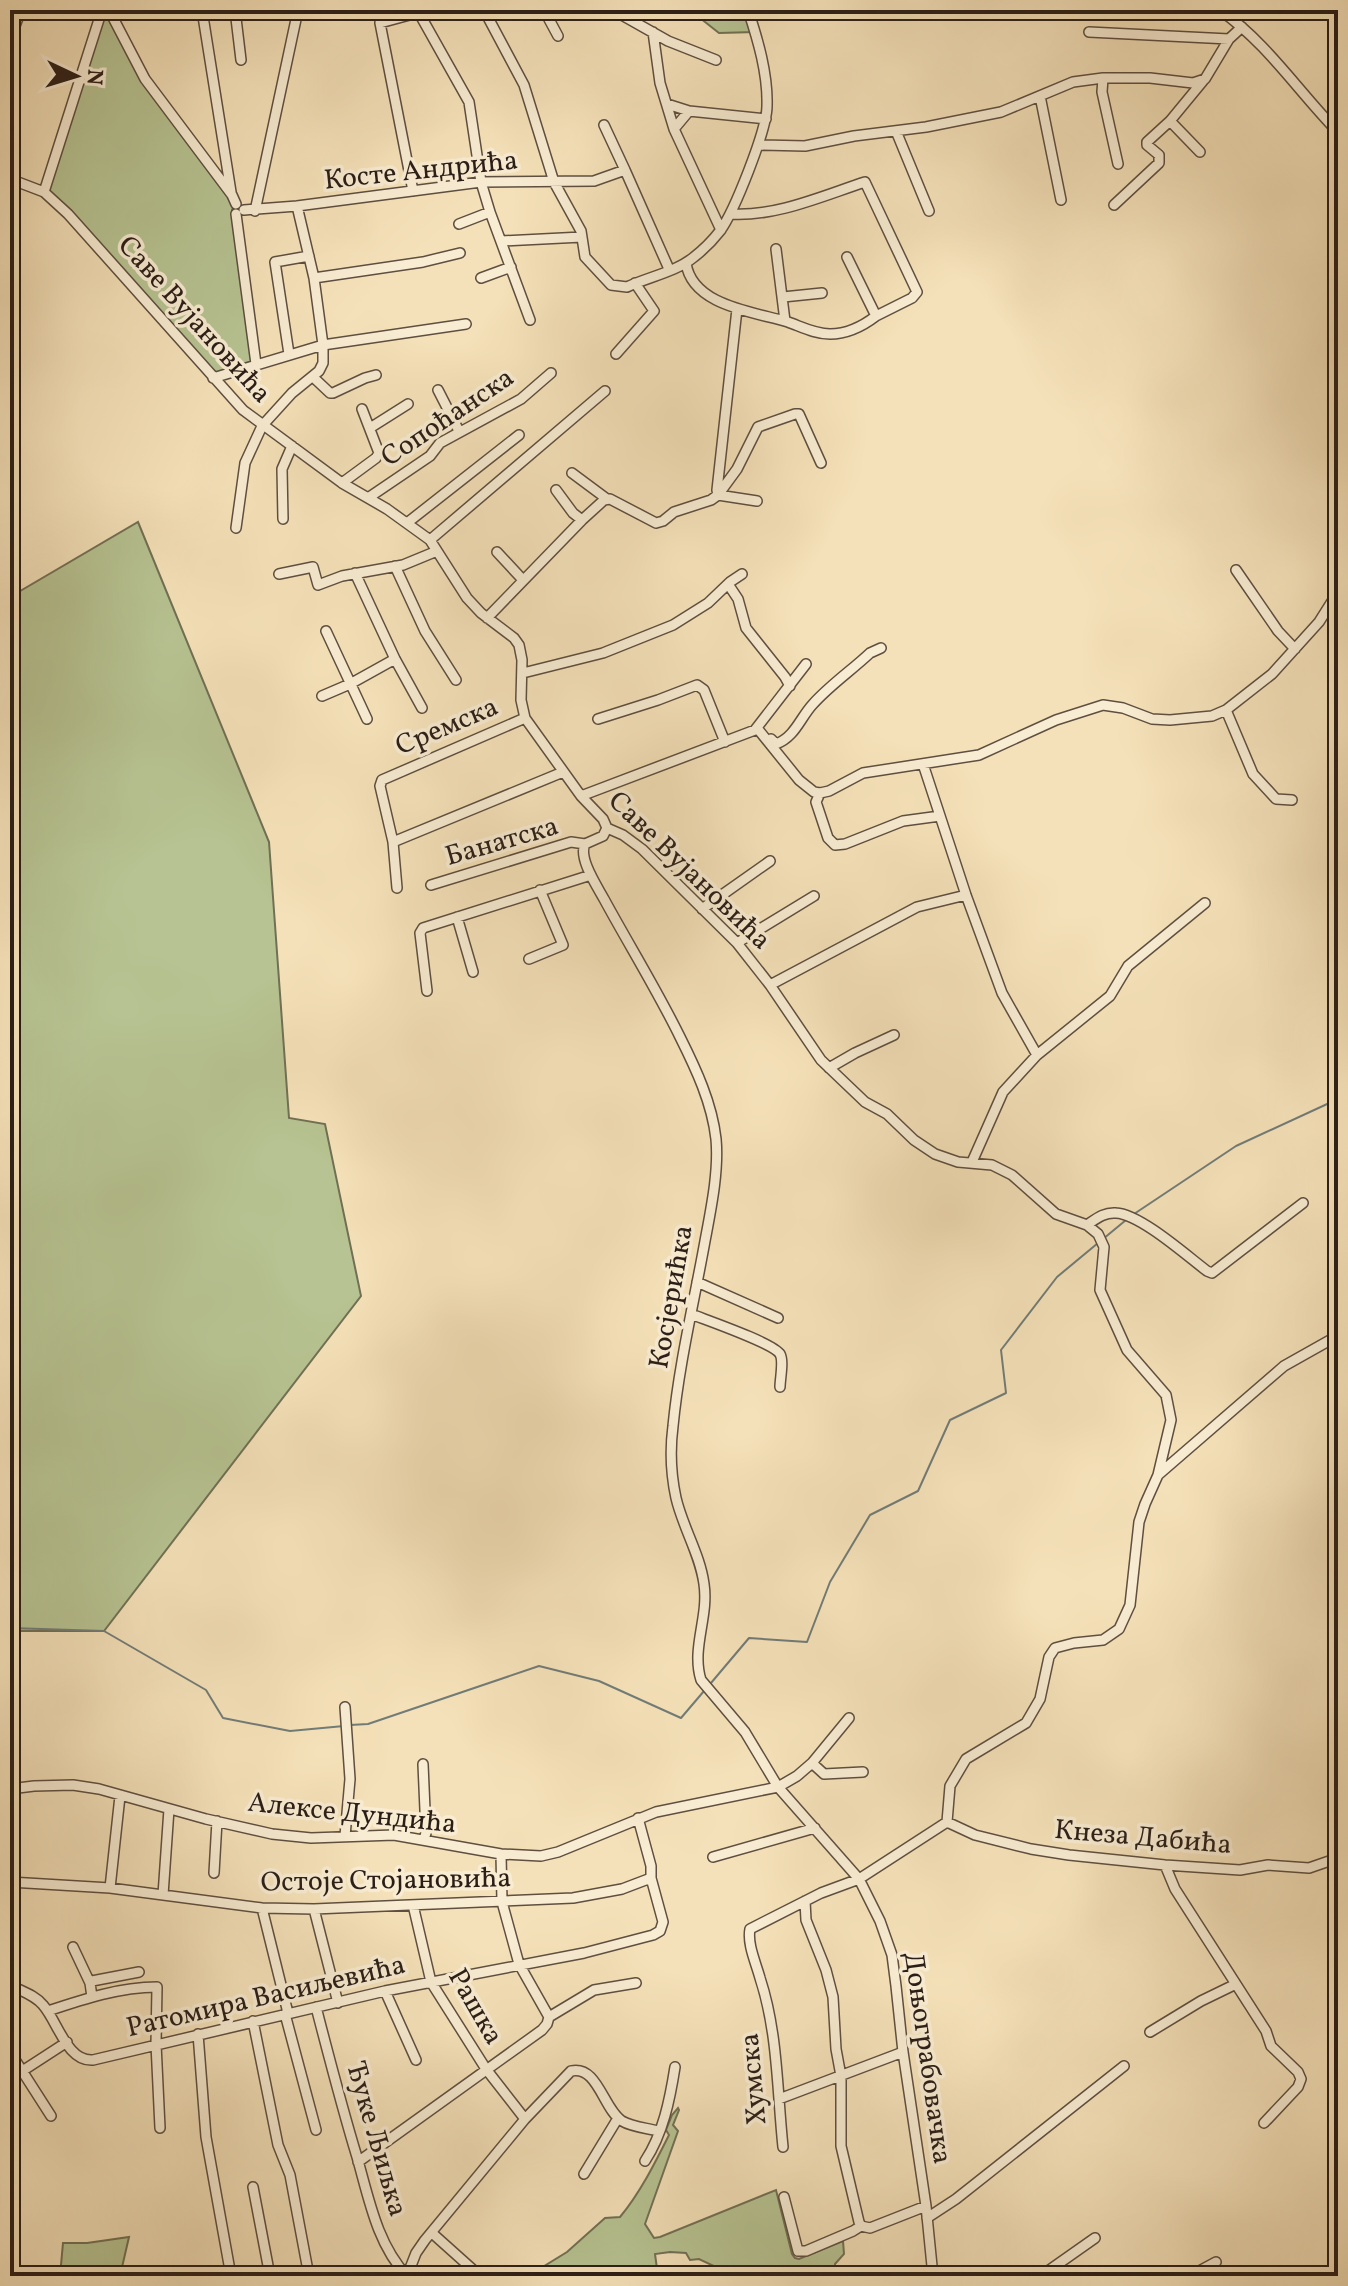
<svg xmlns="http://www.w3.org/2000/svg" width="1348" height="2286" font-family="Vollkorn,serif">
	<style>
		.green { fill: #b7c392; stroke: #717054; stroke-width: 2 }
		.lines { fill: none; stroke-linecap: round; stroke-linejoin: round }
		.stream { stroke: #717c78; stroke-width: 2 }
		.minor-casing { stroke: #5e4f40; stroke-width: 12 }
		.minor { stroke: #f8ecd2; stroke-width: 9 }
		.labels { text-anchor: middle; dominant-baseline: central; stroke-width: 7; stroke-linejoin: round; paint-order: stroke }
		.street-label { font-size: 28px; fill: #2b1e17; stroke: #f8ecd2 }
	</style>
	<rect width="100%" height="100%" fill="#f5e1b9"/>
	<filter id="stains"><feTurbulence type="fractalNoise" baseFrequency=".0025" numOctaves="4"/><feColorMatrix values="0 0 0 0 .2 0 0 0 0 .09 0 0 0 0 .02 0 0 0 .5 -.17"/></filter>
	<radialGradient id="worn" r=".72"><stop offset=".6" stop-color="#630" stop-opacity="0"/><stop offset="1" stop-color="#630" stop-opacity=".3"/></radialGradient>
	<path class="green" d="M102,10H109L145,79L236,204L232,210L256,364L213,378L44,192Z
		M681,10H748L755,32L719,33L700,18Z
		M138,522L269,842L289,1118L325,1124L361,1296L104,1631H10V597Z
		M678,2108L679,2110L673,2125L678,2131L645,2224L654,2238L660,2237L776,2190L792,2254L795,2258L799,2259L843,2241L844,2254L835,2264L834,2276H735L699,2259L690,2260L686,2253L670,2252L655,2254L658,2276H647L643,2272L627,2276H528L567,2252L605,2218L620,2217C640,2193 655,2163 669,2135L666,2130L672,2115Z
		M129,2237L120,2276H60L63,2243H87Z"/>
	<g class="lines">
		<path class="stream" d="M1134,1214L1236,1146L1338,1099
			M1103,1239L1126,1220
			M10,1628L104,1631L206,1690L223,1718L290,1731L344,1726
			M711,1683L749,1638L807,1642L830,1582L870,1515L918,1491L950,1420L1006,1393L1001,1350L1057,1277L1098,1243
			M350,1725L368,1724L539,1666L599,1681L681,1718L704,1691"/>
		<g class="minor-casing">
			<path id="minor" d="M109,10L145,79L232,195L236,204
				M202,10L231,192
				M235,10L241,60
				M381,10L380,23L413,191
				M484,10L524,85L554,182L581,231L585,257L611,285L627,287C648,277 676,272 694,257C703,250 713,240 720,231C734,212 767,130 767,106C768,74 758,40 748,10
				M544,10L558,36
				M613,10L668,41L716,60
				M1220,10C1267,43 1298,91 1338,132
				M419,13L469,102L481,182L490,212L530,320
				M380,23L428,10
				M653,32L660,83L674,129L721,230
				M1089,32L1229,39
				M10,39L21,10
				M1103,78L1102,92L1118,164
				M1040,96L1061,200
				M667,104L689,111L766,119
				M1170,121L1200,152
				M604,125L625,170
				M674,129L689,111
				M896,131L929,211
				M758,145L805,146L854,136L926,127L1001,112L1073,82L1103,78H1150L1193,83L1205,79L1229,39L1242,27
				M10,179L44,192L68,214L243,410L342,483L387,509L430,540L467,598L481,613L514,638L519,645L522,660L521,700L525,718L581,796L603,819L607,828L623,835L642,849L737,943L770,985L821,1060L865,1102L887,1114L914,1140L935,1154L958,1162L992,1165L1012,1175L1056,1214L1087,1225L1098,1234L1104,1247L1100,1290L1127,1350L1166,1395L1171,1420L1158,1475L1145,1504L1139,1522L1130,1605L1119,1629L1103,1640L1074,1643L1055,1648L1049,1657L1040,1699L1026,1723L966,1759L950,1786L947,1822L859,1879L821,1893L750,1929C747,1944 756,1963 760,1978C778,2033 777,2090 783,2147
				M44,192L102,10
				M1114,205L1159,163V155L1147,145V142L1170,121L1203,81
				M244,210L297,206L481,182L594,181L625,170L669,269
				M255,211L298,10
				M236,214L256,364
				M730,214C776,217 822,196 865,182L917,292L912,298L876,316
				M459,224L490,212
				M502,241L582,237
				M776,249L785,321
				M686,263C692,306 755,312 788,322C802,327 815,334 830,334C847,334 863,326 876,316L847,257
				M314,278L423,262L460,253
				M481,278L511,267
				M783,297L822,293
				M737,309L717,490L718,495L757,501
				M289,354L275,262L309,256
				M616,354L654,311L635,283
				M313,377L330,393H333L365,378L376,375
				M213,378L323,345L466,324
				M438,390L459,431
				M370,428L408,404
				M572,473L607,499
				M342,483L376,458L379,453L362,409
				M556,490L573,513L582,520
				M368,498L430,456L440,443L521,399L551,373
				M283,519L282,469L292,446
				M407,523L519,435
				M236,528L245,463L262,426L292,393L319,371L323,363V345L314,278L297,206
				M430,540L605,391
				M497,552L523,580
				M395,566L425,631L456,680
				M1236,570L1278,631L1295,649
				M355,573L395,659L422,708
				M279,574L313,567L318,585L342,576L403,565L437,551
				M728,584L738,599L746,628L785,677L790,686
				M487,618L582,520L604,500L610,499L656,523L663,521L674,512L711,500L718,495L737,469L758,427L795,414H799L821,463
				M326,631L367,719
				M523,673L603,653L673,625L708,603L730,582L742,574
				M322,696L350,684L395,659
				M1226,710L1253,774L1276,799L1292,800
				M598,719L658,700L697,685L704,690L725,742
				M757,728L799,780L814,792L820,793L829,791L863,773L979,755L1056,720L1103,705L1123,708L1152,719L1170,720L1212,716L1226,710L1272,674L1319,622L1338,592
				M771,739L776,744C795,737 800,718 813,704C830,685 852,670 870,653L881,648
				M923,764L966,895L1002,993L1037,1055
				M820,793L816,802L828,838L835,845L845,844L903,821L940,816
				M581,796L755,730L806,664
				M607,828L603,836L585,844C578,858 597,886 604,899C629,945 657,990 680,1037C696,1069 712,1103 716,1139C719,1171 711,1209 705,1241C694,1302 679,1364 673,1426C670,1449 671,1475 676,1498C683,1528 700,1554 704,1584C709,1617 691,1648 701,1680L745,1732L778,1787L859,1879L880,1921L892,1955L896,1986L903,2052L926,2206L933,2276
				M393,842L563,772
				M431,885L571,842L585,844
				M397,888L393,842L380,786L382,780L525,718
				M702,909L770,861
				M457,917L473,972
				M737,943L814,896
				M529,959L563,945L540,890
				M770,985L917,907L966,895
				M427,991L420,933L423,928L591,875
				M829,1068L855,1053L894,1035
				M972,1162L1003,1092L1037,1055L1110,996L1128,966L1205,903
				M1087,1225C1096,1219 1104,1212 1116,1213C1140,1214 1187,1256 1207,1271L1212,1273L1303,1203
				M697,1282L778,1318
				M691,1314C706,1320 773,1343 780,1354C784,1361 780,1379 780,1387
				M1158,1475L1284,1366L1332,1339L1338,1332
				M812,1763L824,1774L863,1772
				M423,1764L426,1833L424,1839
				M10,1789L34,1786L73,1785L99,1789L206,1819L272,1834L311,1838L394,1835L501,1854L541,1856L558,1852L656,1812L778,1787L797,1776L812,1763L849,1718
				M947,1822L975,1835L1031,1849L1069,1855L1165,1865L1240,1870L1268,1865L1309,1868L1338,1858
				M345,1836L350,1779L345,1707
				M501,1854L502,1902L519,1964L549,2017
				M713,1857L815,1828
				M1165,1865L1175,1889L1266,2031L1271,2046L1298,2072L1301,2079L1298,2087L1264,2123
				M214,1873L217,1821
				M10,1882L110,1888L262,1908L314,1909L573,1898L622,1889L651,1878V1866L638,1818
				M110,1888L120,1796
				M163,1895L169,1809
				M805,1901L806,1920L826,1970L833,1997L836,2049L841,2076V2146L859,2222L861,2226L870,2228L926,2206
				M413,1905L431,1982L486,2069L525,2119
				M262,1908L288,2013
				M314,1909L338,2003
				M73,1947L90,1983
				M10,1985C21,1991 35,1995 43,2005C58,2022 67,2062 93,2060L385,1991L584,1953L653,1935L660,1931L663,1922L651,1878
				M385,1991L416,2060
				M92,1997L90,1983L92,1981L139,1972
				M316,2007C329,2057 342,2108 357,2157C369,2199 377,2244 407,2276
				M48,2011C84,1999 120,1987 157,1987L156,2044L160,2128
				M285,2014L316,2130
				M549,2017L594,1990L636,1983
				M253,2021L278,2145L290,2175L309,2276
				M1150,2032L1201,2001L1236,1984
				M198,2034L206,2137L231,2276
				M10,2052L51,2116
				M10,2079L67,2042
				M779,2099L903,2052
				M645,2161C663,2134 670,2099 675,2067
				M358,2162L542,2030L547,2024L549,2017
				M584,2174L618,2118
				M253,2187L270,2276
				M784,2197L798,2251H806L853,2231L861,2226
				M927,2218L956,2199L1124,2066
				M432,2233L480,2276
				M407,2276L416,2253L425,2240L525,2119L571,2071C598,2065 603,2109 622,2121C632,2127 647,2128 658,2131
				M1041,2276L1095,2238
				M1190,2276L1216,2262"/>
		</g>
		<use href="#minor" class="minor"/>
	</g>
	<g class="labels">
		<g class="street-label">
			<text transform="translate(421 171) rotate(-6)">Косте Андрића</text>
			<text transform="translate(194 320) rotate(48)">Саве Вујановића</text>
			<text transform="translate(448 418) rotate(-34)">Сопоћанска</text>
			<text transform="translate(447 727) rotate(-23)">Сремска</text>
			<text transform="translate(502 842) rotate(-16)">Банатска</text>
			<text transform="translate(689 871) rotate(44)">Саве Вујановића</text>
			<text transform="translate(672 1297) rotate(-80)">Косјерићка</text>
			<text transform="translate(352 1814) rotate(6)">Алексе Дундића</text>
			<text transform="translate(1143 1838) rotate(5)">Кнеза Дабића</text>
			<text transform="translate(386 1881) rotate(-1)">Остоје Стојановића</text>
			<text transform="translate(266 1997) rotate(-13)">Ратомира Васиљевића</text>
			<text transform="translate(475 2007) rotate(60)">Рашка</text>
			<text transform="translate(927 2058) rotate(82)">Доњограбовачка</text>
			<text transform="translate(754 2079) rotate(-95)">Хумска</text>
			<text transform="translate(376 2139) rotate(74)">Ђуке Љиљка</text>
		</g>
	</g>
	<rect width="1348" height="2286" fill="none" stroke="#f5e1b9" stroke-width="40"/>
	<rect x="12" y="12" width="1324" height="2262" fill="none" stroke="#2b1e17" stroke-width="4"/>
	<rect x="20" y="20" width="1308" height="2246" fill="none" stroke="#2b1e17" stroke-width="2"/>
	<g transform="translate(76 76) rotate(94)" stroke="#f8ecd2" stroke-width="6" paint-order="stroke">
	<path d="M0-6L14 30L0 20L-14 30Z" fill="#2b1e17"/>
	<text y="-12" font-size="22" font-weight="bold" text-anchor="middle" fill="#2b1e17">N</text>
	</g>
	<rect width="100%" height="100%" filter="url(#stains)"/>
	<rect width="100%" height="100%" fill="url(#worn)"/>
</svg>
